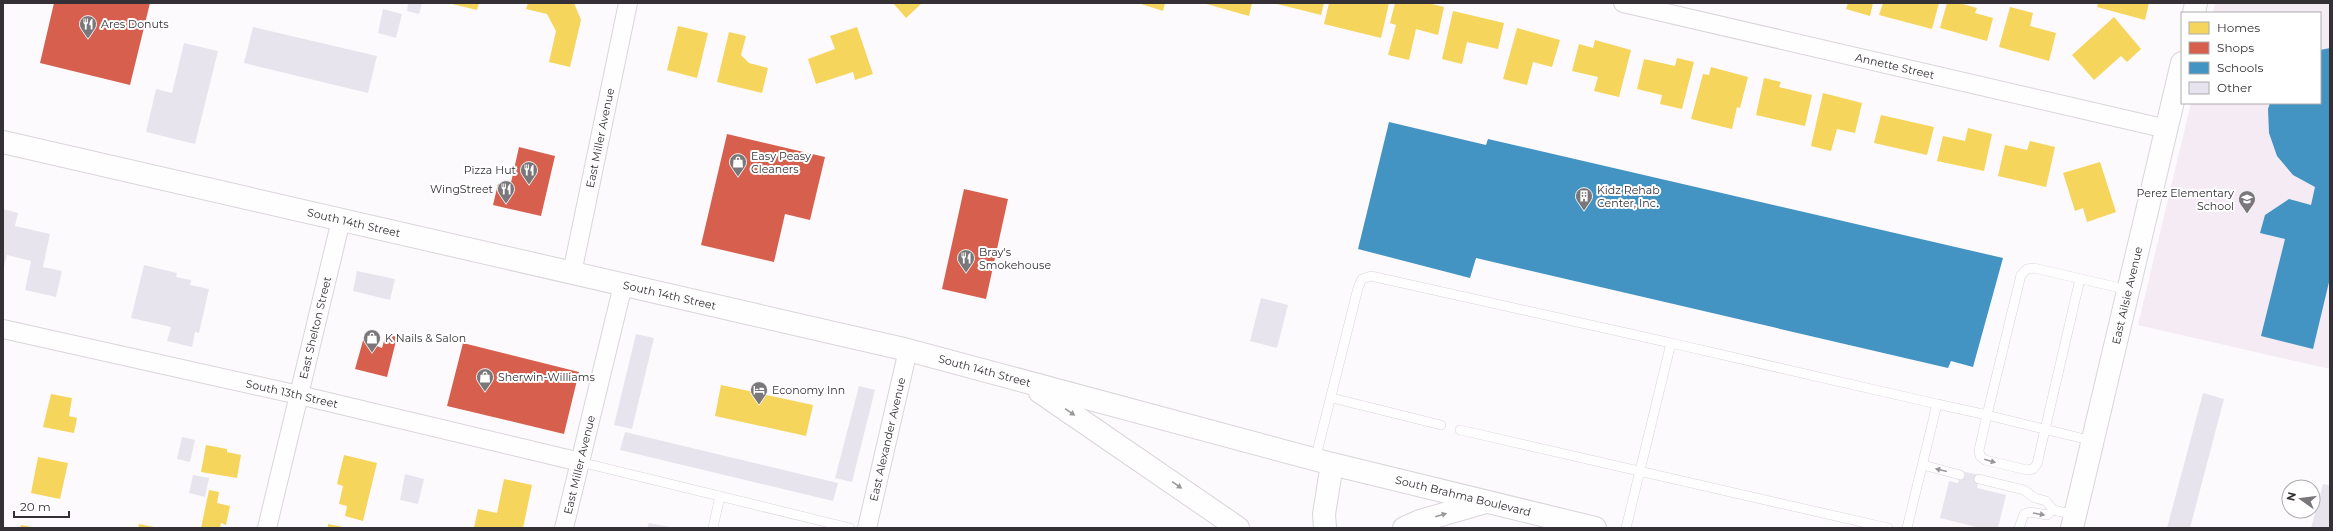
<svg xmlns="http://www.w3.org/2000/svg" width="2333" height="531" font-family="Montserrat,sans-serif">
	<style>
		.built { fill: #f4ebf5 }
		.homes { fill: #f6d55c }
		.shops { fill: #d6604d }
		.schools { fill: #4393c3 }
		.building { fill: #e8e4ee }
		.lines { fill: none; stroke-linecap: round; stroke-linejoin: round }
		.service-casing { stroke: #d9d5d9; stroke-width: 10 }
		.minor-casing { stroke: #d9d5d9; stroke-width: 20 }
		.tertiary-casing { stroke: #d9d5d9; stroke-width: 24 }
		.secondary-casing { stroke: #d9d5d9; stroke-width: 24 }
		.primary-casing { stroke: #d9d5d9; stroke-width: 24 }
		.service { stroke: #fffeff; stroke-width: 9 }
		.minor { stroke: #fffeff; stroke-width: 18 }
		.tertiary { stroke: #fffeff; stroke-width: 22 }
		.secondary { stroke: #fffeff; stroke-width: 22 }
		.primary { stroke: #fffeff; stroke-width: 22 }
		.oneway { fill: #9a979a }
		.labels { text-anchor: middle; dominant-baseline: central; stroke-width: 4; stroke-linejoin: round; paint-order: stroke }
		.poi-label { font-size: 11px; fill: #343035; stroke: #fff; text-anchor: start }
		.street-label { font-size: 11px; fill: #343035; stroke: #fff }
	</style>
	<rect width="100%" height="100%" fill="#fdfafe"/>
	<path class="built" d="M2215,3H2330V369L2138,325L2191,103H2320V13H2213Z"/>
	<path class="homes" d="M448,3H479L477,10Z
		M528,3H574L581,20L570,67L549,62L556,31L547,14L526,9Z
		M893,3H922L906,18Z
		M1138,3H1165L1163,11Z
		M1203,3H1252L1249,16Z
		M1273,3H1324L1321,15Z
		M1329,3H1389L1381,38L1324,24Z
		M1395,3H1428L1444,7L1438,35L1416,29L1409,60L1388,55L1396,25L1390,23Z
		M1848,3H1873L1870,16L1846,9Z
		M1883,3H1939L1932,29L1879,15Z
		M1947,3H1959L1977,8L1975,13L1993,18L1987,41L1940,28Z
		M2098,3H2149L2145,20L2097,7Z
		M2010,7L2033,13L2030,26L2056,33L2049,61L1999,47Z
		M1453,11L1504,23L1498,49L1467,42L1462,64L1442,59Z
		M2114,17L2141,49L2127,62L2121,56L2094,80L2072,55Z
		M678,26L708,33L697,78L667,70Z
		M857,27L873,74L855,80L853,72L816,84L808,59L835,49L830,36Z
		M1517,28L1560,40L1552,67L1533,62L1527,85L1503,79Z
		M729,32L746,36L741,55L749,63L768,68L762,93L717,82Z
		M1595,40L1631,50L1619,97L1594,91L1598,77L1572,71L1579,44L1593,48Z
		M1677,58L1694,62L1682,109L1660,104L1662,95L1637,89L1644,59L1675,66Z
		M1711,67L1748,77L1740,108L1737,107L1732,129L1691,119L1703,74L1709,75Z
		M1764,78L1781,82L1779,87L1812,95L1805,126L1756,115Z
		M1823,93L1862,103L1855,133L1837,129L1831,151L1811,146Z
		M1881,115L1934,127L1927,155L1874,143Z
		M1968,128L1992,134L1984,171L1937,161L1943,136L1965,141Z
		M2030,141L2055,147L2046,187L1998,176L2005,145L2027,150Z
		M2100,162L2116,212L2087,222L2083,208L2075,211L2063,173Z
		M721,385L813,405L806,436L715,416Z
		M51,394L72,398L69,416L77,418L74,433L43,427Z
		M206,445L227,449V452L241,455L237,478L201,472Z
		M344,455L377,463L363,521L345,516L347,506L339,504L343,486L337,484Z
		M38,457L68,463L60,499L31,493Z
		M504,479L532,485L523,528H474L478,509L497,513Z
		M209,490L219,492L217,503L230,506L226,525L221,523L220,528H201Z
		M139,524L154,527V528H138Z
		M328,524L343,527V528H328Z
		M21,525L32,527V528H20Z"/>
	<path class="shops" d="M54,3H150L130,85L40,63Z
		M727,134L825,157L810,220L785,214L774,262L701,245Z
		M519,147L555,156L541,216L493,205L498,184L510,187Z
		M964,189L1008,199L986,299L942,289Z
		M386,334L397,337L387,377L355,369L364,337L375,340L374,345L382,348Z
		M463,343L579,372L564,434L447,406Z"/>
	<path class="schools" d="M2330,48V278L2313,349L2261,336L2285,239L2260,233L2265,215L2289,199L2311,205L2315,187L2293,175L2277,156L2269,133L2268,109L2270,103H2320V50Z
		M1389,122L1486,145L1488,139L2003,258L1973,367L1951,361L1948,368L1476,258L1470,278L1358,249Z"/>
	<path class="building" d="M404,3H422L419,14L407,11L408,4Z
		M383,9L402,14L396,38L378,33Z
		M253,27L377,56L368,93L244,63Z
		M184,43L218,51L195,144L146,132L156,89L172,93Z
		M3,209L18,213L15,226L50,234L43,267L62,271L56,297L25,290L31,261L7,255L3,271Z
		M144,265L177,273L176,277L191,280L190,285L209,289L199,333L195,332L192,347L167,341L171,327L131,318Z
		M357,271L395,279L390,300L353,291Z
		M1261,298L1288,305L1277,348L1250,341Z
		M636,334L654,338L632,429L614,425Z
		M859,386L875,390L852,482L835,478Z
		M2203,393L2224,399L2190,528H2167Z
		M625,432L838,483L833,501L620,450Z
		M182,437L195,440L190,462L177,459Z
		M1961,471L1980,475L1977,488L2006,495L1998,528H1980L1940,518L1949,481L1958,483Z
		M405,474L424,479L418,504L400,500Z
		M193,475L209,478L205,497L189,493Z
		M2323,484L2330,485V528H2311Z
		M649,523L670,527V528H647Z"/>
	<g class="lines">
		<g class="service-casing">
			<path id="service" d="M1332,398L1441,425
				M1460,430L1888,528
				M2093,441L1987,415L2021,275L2027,269L2034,268L2129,290
				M1315,460L1358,288L1362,279L1371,276L1671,343
				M580,462L850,528
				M1923,465L1960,475
				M1979,479L2024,490L2035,498L2046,501L2053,510L2075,515
				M713,528L720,496
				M1626,528L1671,343L1937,404
				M1907,528L1937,404L1987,415L1979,450L1980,456L1985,460L2027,470L2033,469L2037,464L2080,279
				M2019,528L2024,514L2030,512L2047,515L2053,510"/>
		</g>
		<g class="minor-casing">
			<g id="minor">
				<path id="s1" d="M1623,3L2167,129"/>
				<path id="s2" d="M572,273L628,3"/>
				<path id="s3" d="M3,329L299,395L580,462"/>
				<path id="s4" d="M267,528L341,220"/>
				<path id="s5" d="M564,528L623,285"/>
				<path id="s6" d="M867,528L908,350"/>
			</g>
		</g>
		<g class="tertiary-casing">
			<g id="tertiary">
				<path d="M2194,13L2196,3"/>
				<path id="s7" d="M2072,528L2182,63"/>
			</g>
		</g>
		<g class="secondary-casing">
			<g id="secondary">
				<path id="s8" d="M1332,464L1595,528"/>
			</g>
		</g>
		<g class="primary-casing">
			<g id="primary">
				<path id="s9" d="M3,142L908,350L1332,464L1324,514L1325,528"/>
				<path d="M1040,392L1238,528"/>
				<path d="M1404,528L1420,521L1486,502"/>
			</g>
		</g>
		<use href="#service" class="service"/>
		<use href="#minor" class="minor"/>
		<use href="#tertiary" class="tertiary"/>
		<use href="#secondary" class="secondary"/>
		<use href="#primary" class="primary"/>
	</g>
	<defs><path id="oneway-solid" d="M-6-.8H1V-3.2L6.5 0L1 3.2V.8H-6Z"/></defs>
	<g class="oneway">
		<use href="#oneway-solid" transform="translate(1070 412) rotate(34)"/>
		<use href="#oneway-solid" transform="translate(1990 461) rotate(16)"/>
		<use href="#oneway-solid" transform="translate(1941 470) rotate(-166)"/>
		<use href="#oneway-solid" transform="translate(1177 485) rotate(35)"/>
		<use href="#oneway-solid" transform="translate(2039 514) rotate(10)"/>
		<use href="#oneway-solid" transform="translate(1441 515) rotate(-16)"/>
	</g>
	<defs>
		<g id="restaurant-pin" transform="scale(0.9)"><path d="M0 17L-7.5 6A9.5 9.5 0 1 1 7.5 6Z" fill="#7a777b" stroke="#fff"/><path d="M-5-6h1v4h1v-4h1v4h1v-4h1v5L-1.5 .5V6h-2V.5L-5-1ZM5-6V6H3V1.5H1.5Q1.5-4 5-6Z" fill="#fff"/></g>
		<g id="shop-pin" transform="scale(0.9)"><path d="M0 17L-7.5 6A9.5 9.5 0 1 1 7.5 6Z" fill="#7a777b" stroke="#fff"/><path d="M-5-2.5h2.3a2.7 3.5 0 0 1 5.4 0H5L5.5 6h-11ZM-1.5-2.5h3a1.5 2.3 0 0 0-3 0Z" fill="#fff"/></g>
		<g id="building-pin" transform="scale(0.9)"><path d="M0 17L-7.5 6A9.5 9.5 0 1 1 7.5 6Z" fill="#7a777b" stroke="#fff"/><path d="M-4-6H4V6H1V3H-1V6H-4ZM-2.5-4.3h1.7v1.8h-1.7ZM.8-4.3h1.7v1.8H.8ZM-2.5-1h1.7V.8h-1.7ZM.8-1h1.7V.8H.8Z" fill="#fff"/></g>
		<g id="school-pin" transform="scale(0.9)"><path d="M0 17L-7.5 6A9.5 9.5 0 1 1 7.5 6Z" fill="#7a777b" stroke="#fff"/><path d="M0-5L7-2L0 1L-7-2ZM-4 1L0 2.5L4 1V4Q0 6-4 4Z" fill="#fff"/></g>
		<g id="hotel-pin" transform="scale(0.9)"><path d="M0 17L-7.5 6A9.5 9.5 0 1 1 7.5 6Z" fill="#7a777b" stroke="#fff"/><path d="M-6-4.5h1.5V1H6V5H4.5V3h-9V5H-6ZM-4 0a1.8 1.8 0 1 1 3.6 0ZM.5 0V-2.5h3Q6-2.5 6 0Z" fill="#fff"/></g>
	</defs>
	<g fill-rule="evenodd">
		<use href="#restaurant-pin" x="88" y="24"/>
		<use href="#shop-pin" x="738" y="162"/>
		<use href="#restaurant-pin" x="529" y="170"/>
		<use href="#restaurant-pin" x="506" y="189"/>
		<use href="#building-pin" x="1584" y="196"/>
		<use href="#school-pin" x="2247" y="199"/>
		<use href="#restaurant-pin" x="966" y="258"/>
		<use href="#shop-pin" x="372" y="338"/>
		<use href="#shop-pin" x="485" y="377"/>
		<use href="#hotel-pin" x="759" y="390"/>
	</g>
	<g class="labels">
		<g class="poi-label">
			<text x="101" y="24">Ares Donuts</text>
			<text x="751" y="156">Easy Peasy<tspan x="751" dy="13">Cleaners</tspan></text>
			<text x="516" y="170" text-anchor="end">Pizza Hut</text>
			<text x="493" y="189" text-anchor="end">WingStreet</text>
			<text x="1597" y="190">Kidz Rehab<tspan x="1597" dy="13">Center, Inc.</tspan></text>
			<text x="2234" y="193" text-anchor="end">Perez Elementary<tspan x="2234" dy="13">School</tspan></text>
			<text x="979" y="252">Bray's<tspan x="979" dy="13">Smokehouse</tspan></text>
			<text x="385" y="338">K Nails &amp; Salon</text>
			<text x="498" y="377">Sherwin-Williams</text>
			<text x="772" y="390">Economy Inn</text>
		</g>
		<g class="street-label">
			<text stroke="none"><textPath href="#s1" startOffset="279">Annette Street</textPath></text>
			<text stroke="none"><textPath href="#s2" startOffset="138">East Miller Avenue</textPath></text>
			<text stroke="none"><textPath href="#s9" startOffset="360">South 14th Street</textPath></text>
			<text stroke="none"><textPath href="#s7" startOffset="239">East Ailsie Avenue</textPath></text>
			<text stroke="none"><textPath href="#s9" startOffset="684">South 14th Street</textPath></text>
			<text stroke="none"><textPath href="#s4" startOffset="206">East Shelton Street</textPath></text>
			<text stroke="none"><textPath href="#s9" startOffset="1008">South 14th Street</textPath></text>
			<text stroke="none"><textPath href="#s3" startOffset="296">South 13th Street</textPath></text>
			<text stroke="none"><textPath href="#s6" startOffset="91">East Alexander Avenue</textPath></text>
			<text stroke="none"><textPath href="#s5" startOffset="65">East Miller Avenue</textPath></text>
			<text stroke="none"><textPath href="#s8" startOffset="135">South Brahma Boulevard</textPath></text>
		</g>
	</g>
	<rect width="2333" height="531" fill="none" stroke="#343035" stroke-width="8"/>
	<rect x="2181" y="12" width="140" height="92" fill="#ffffff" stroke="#aeacae"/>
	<rect x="2189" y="22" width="20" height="12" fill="#f6d55c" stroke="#aeacae"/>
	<text x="2217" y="32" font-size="12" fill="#343035">Homes</text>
	<rect x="2189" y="42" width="20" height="12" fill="#d6604d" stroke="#aeacae"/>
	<text x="2217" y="52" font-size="12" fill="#343035">Shops</text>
	<rect x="2189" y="62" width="20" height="12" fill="#4393c3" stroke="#aeacae"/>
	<text x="2217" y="72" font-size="12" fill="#343035">Schools</text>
	<rect x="2189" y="82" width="20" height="12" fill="#e8e4ee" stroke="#aeacae"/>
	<text x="2217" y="92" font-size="12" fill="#343035">Other</text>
	<g transform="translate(2301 499) rotate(284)"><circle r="19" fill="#ffffff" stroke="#aeacae"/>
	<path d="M0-3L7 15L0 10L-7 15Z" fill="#7a777b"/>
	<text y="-6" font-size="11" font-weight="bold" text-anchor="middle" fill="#343035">N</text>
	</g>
	<path d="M14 511v6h55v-6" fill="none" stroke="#343035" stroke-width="2"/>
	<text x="20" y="511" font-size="12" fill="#343035" stroke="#ffffff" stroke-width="3" paint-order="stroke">20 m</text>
</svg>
